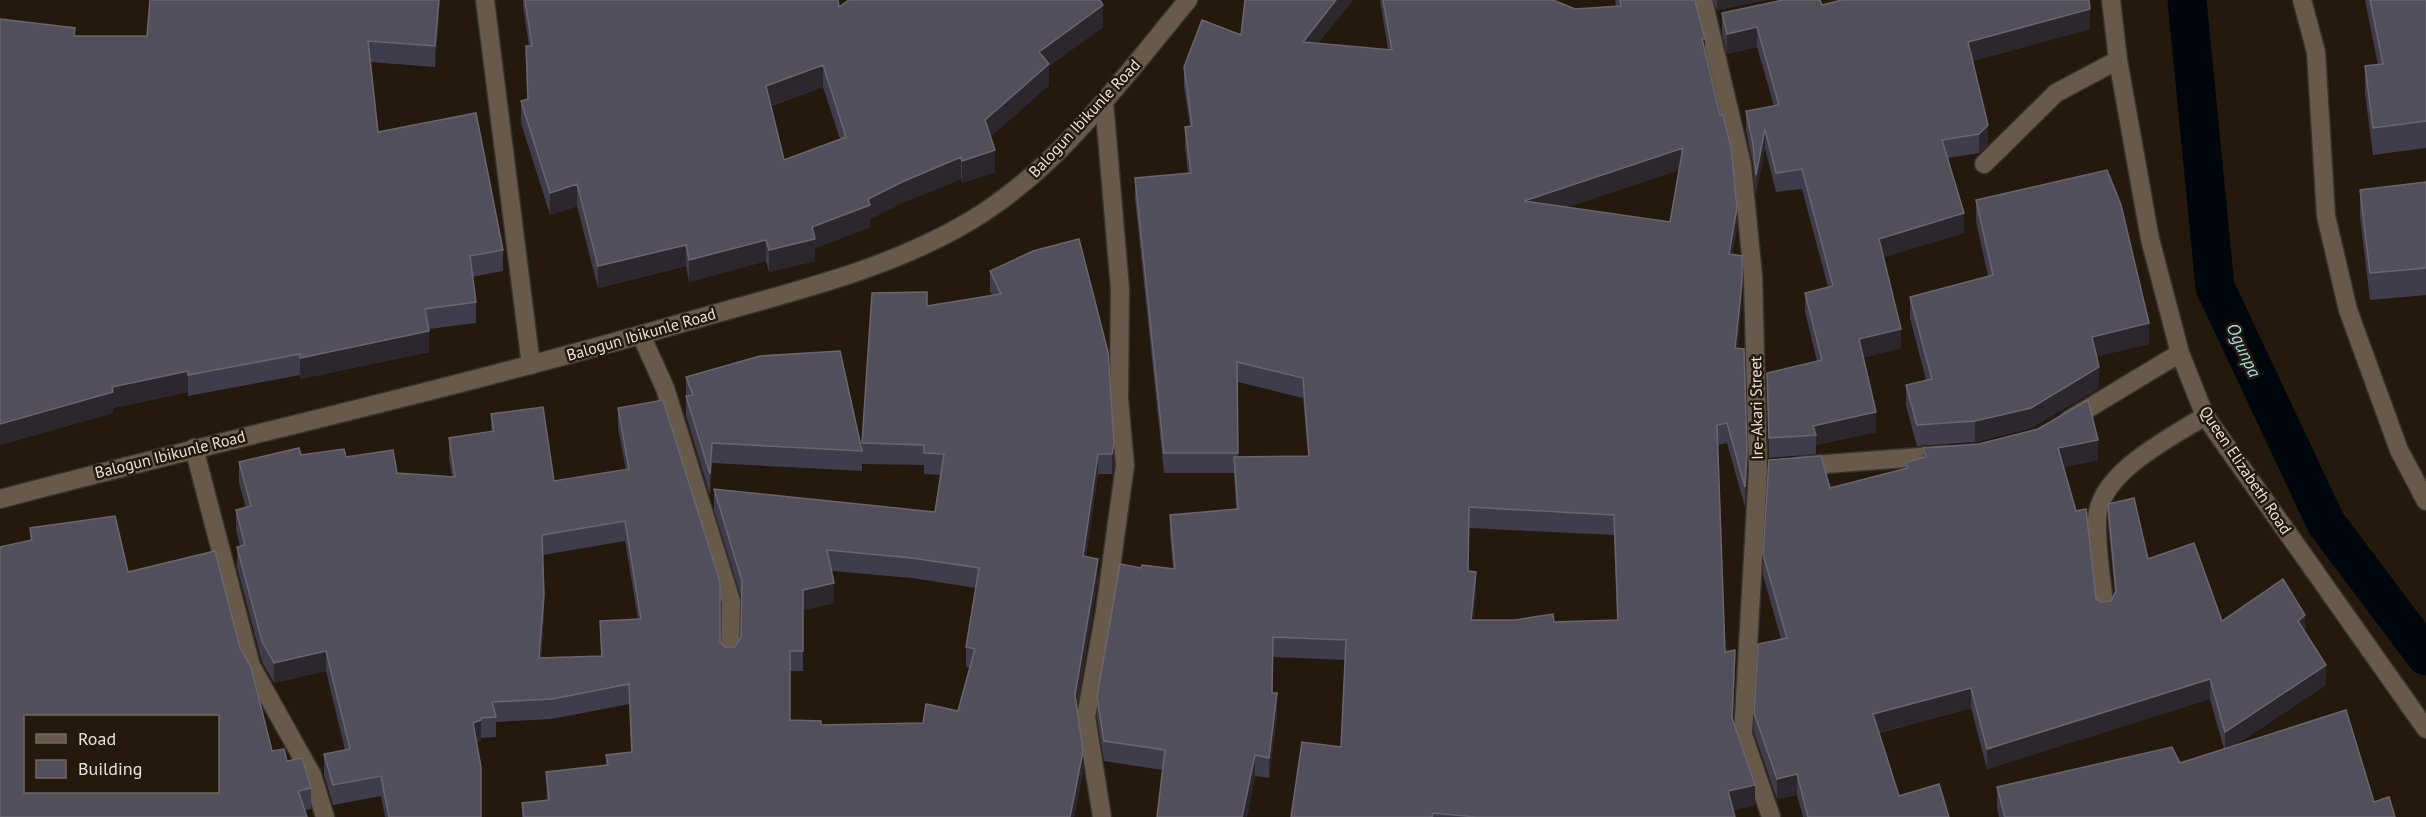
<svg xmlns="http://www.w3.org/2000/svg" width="2426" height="817" font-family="'PT Sans',sans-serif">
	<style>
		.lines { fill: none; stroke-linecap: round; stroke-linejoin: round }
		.canal { stroke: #00070c; stroke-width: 39 }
		.minor-casing { stroke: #39312b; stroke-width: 21 }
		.tertiary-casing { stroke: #39312b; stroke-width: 21 }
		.minor { stroke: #675a4b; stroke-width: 18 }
		.tertiary { stroke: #675a4b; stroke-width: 18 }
		.wall { fill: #3f3d4c; fill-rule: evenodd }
		.shaded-wall { fill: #2c272c }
		.building { fill: #514f5b; stroke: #69666f; stroke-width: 1.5; fill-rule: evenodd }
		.labels { text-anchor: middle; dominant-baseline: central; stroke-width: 5; stroke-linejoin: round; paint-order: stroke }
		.street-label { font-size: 16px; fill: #e9e2d9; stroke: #24190c }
		.water-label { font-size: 18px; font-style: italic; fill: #99ddeb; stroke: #24190c }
	</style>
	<rect width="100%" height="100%" fill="#24190c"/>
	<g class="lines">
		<path class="canal" d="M2187,0L2215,287L2326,523L2426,656"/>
		<g class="minor-casing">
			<path id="minor" d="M485,0L531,365
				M1703,0L1742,165L1753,276L1758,470L1743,735L1771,817
				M2111,0L2118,60L2150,239L2180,353L2205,416L2426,729
				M2302,0L2316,52L2326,216L2348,310L2399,450L2426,501
				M1984,164L2056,93L2118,60
				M641,335L665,388L731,601L730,657
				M2069,420L2180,353
				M194,448L251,666L312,775L325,817
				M1800,466L1946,455
				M2105,612C2102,582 2096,550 2097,520C2098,473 2170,438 2205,416
				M1102,817L1086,717L1105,611L1125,465L1119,399L1120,289L1104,101"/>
		</g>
		<g class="tertiary-casing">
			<path id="tertiary" d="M0,499C227,439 457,388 682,323C778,295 883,273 970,221C1059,168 1122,79 1188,0"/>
		</g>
		<use href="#minor" class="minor"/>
		<use href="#tertiary" class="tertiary"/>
	</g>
	<path class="wall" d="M523,0H838L839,7L1103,27L1049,66V85L990,137L995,172L962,183L961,179L902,203L870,219V227L815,248V261L769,272L766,261L689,282L686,266L598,288L577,206L550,215L521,123V101L527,100L526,46H529L523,7ZM823,87L840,139L784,160L771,106Z
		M1245,0H1353L1318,43L1388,50L1380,0H1553L1575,9L1616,6L1615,0H1695L1737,229L1732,254L1742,302L1737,348L1747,470L1745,507L1727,443L1718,445L1725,652L1735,670L1733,720L1755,805L1733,810L1735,817H1291L1341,747L1345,660L1273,657L1272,693L1277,714L1269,778L1255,776L1247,817H1157L1162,770L1104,761L1097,717V697L1141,568L1173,569L1170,535V515L1236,509L1234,473H1164L1135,199V178L1188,173L1185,147V127L1190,126L1184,87V67L1241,35ZM1679,170L1670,222L1567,207ZM1238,382L1303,398L1308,456L1238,457ZM1469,528L1614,535L1617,620L1554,622L1473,620L1476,592L1468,571Z
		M1713,0H1766L1717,10Z
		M2365,0H2426V148L2373,155L2365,93V66L2378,65Z
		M1822,5L2090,29L1972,61L1988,145L1979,153L1948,158L1964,233L1884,257L1901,348L1863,357L1876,432L1816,445V454L1769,458L1767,373L1817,361L1805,312V293L1828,287L1802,189L1776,192L1765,148L1756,195L1753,164L1746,131V111L1774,106L1757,47L1727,54L1722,32V13Z
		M439,17L435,67L371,62L378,132L503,250V271L472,277L476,302V323L429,329V352L300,379V375L188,396V392L113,408V413L0,445V19L75,36H147Z
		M2426,182V295L2370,300L2360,217V190Z
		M1976,200L2149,344L2097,356L2099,388L2031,428L1975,442L1917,446L1906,406V385L1926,380L1910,318V297L1988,276L1976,221Z
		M990,271L1108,352L1114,465L1112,474H1098L1086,556L1098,579L1077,706L1083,772L1074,817H522V803L547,800L546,772L606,765V755L631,752L629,704L552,719L496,722V737L481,738V741L477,742L481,817H385L381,796L333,805L324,775V754L345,750L326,671L274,683L262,662L237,567V547L240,546L236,530V510L246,508L239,483V462L301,455L346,457L397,473L452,477L449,458V438L491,432V414L554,481L626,470L618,428V408L720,642L725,647H735L741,637L742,600L714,510V489L935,512L940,475L924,474V465L862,464V471L712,463L710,495L686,416V377L862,448L872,293L927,306L992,295L990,291ZM625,541L638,619L600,621L601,656L541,658L544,615L543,555ZM832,571L912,578L976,588L966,647V667L970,668L958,711L923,723L821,725L790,720V671H803V610L834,603Z
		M1923,448L2098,460L2063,467L2096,599L2101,602L2111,601L2115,594L2108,524V504L2148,559L2222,621L2305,632L2326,685L2234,746L2374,802L2395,817H1999L1997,808V787L2180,763L2224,749L2210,699L1987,769L1971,708L1879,733L1899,796L1949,817H1803L1797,795L1777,799L1754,733V713L1781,639L1763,575V554L1830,488L1906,468V462L1923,458Z
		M30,528L128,572L240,648L272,751L287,761L311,788V809L305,810L30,540Z"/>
	<path class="shaded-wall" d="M439,0V17L435,67V46Z
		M1336,0H1353L1303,62V42Z
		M1717,0H1766L1717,10Z
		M1103,5V27L1049,66V85L985,142V120L1039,52Z
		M2090,9V29L1968,62V42Z
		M1757,27V47L1727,54V34Z
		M1702,39H1705V59Z
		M823,65V87L766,107V86Z
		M1988,125V145L1979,153V134Z
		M1765,129V148L1756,195V175Z
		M1683,148V169L1524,221V201Z
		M995,150V172L962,183V161Z
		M961,157V179L902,203L870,219V227L815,248V261L769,272V250L812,227L902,182Z
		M577,184V206L550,215V193Z
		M1737,208V229L1729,274V254Z
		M1964,213V233L1879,259V239Z
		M766,240V261L689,282V260Z
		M686,245V266L598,288V266Z
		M1742,282V302L1735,368V348Z
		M2149,323V344L2092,358V337Z
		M1901,329V348L1859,359V339Z
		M429,331V352L300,379V358Z
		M2099,367V388L2031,428L1975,442V421Z
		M188,371V392L113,408V413L0,445V424L112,387Z
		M1876,412V432L1816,445V435L1813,426Z
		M2098,440V460L2058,469V448Z
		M712,443V463L710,495V474Z
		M1114,444V465L1112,474V454Z
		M1747,450V470L1745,507V487Z
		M1098,454V474L1083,576V556Z
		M1098,559V579L1075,715V695Z
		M1476,572V592L1471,640V620Z
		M834,583V603L803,610V590Z
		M544,595V615L539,678V658Z
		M2305,615V635L2298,621Z
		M1735,650V670L1732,738V718Z
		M326,651V671L274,683V663Z
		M2326,665V685L2225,752V732Z
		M2210,679V699L1987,769V749Z
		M1971,688V708L1873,734V714Z
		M1277,693V714L1269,778V758Z
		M481,720V741L473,743V723Z
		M1083,751V772L1074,817H1070Z
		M1255,755V776L1247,817H1242Z
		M1797,774V795L1777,799V779Z
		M1755,785V805L1728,812V791Z"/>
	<path class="building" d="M150,0H439L435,46L368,41L378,132L476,113L503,250L470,256L476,302L425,309L429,331L300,358V354L188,375V371L112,387L113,392L0,424V19L75,28L74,36H147Z
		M525,0H838L839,7L849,0H1100L1103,5L1039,52L1049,64L985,120L995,150L962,161L961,157L902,182L868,199L870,205L812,227L815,239L769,250L766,240L689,260L686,245L598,266L577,184L550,193L521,101L528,99L526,46H532ZM823,65L846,137L784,160L766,86Z
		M1245,0H1336L1303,42L1392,50L1383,0H1553L1575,9L1621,6L1620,0H1695L1696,5L1705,39H1702L1720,115H1723L1731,147L1737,208L1729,254L1742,256V282L1735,348L1744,349L1747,450L1745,487L1727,423L1717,425L1725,652L1735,650L1732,718L1755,785L1728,791L1735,817H1476L1433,813L1432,817H1291L1302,742L1341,747L1346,640L1273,637L1272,693H1277L1269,758L1255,755L1242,817H1157L1165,750L1104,741L1097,697L1120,564L1141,568L1142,565L1175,569L1170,515L1238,509L1234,457L1309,456L1303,378L1237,362L1238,453H1164L1135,178L1191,173L1185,127L1192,126L1184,67L1202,20L1241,35ZM1683,148L1670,222L1524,201ZM1469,507L1614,515L1618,620L1554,622L1553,614L1515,620H1471L1476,572L1468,571Z
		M1783,0H1820L1822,5L1842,0H2089L2090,9L1968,42L1988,125L1979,134L1942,140L1964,213L1879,239L1901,329L1859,339L1876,412L1813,426L1816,435L1769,438L1767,373L1822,360L1805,293L1833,286L1802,169L1776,173L1765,129L1756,175L1753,144L1746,111L1779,105L1757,27L1727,34L1722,13Z
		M2370,0H2426V121L2373,128L2365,66L2383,64Z
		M2107,170L2121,205L2149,323L2092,337L2099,367L2031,408L1975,421L1917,425L1906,385L1932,379L1910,297L1993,275L1976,200Z
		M2426,182V268L2370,273L2360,190Z
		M1079,239L1108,352L1114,444L1112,454H1098L1083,556L1098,559L1075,695L1083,751L1070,817H524L522,803L549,800L546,772L608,765L606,755L632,752L629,684L552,699L492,702L496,717L481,718V720L473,723L481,767V817H389L381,776L333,785L324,754L350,749L326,651L274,663L262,641L237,547L245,545L236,510L251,506L239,462L299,448L301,455L344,449L346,457L393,450L397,473L455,477L449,438L494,431L491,414L543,407L554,481L629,469L618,408L663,400L720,582V642L725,647H735L741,637L742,581L714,489L935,512L944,454L924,453V445L862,443L872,293L927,292V306L1001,294L990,271L1033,251ZM625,521L641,619L600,621L602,656L539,658L544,595L542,535ZM827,550L912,558L979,568L966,647L975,649L958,711L926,704L923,723L821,725V721L790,720V651H803V590L834,583Z
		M840,351L862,451L712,443L710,474L686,396L693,395L686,377L760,356Z
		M2088,400L2098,440L2058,448L2076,511L2086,509L2096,599L2101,602L2111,601L2116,591L2108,504L2134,498L2148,559L2194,543L2222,621L2283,579L2305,615L2298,621L2326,665L2225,732L2210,679L1987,749L1971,688L1873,714L1899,796L1939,784L1949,817H1808L1797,774L1777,779L1754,713L1758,644L1787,638L1763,554L1769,460L1821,456L1830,488L1908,468L1906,462L1926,457L1923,448L1979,444L2038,429Z
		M115,516L128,572L215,551L240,648L251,667L272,751L284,749L287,761L302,758L311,788L298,791L307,817H0V547L32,540L30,528ZM26,717H218V792H26Z
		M2346,710L2374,802L2389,797L2395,817H2005L1997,787L2172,747L2180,763Z"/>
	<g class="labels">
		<g class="street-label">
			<text transform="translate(1084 118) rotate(-47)">Balogun Ibikunle Road</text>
			<text transform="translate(641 334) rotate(-16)">Balogun Ibikunle Road</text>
			<text transform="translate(1756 408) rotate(-91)">Ire-Akari Street</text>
			<text transform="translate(170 454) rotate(-14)">Balogun Ibikunle Road</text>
			<text transform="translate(2246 470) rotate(56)">Queen Elizabeth Road</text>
		</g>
		<g class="water-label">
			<text transform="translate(2244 350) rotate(65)">Ogunpa</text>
		</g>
	</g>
	<rect x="24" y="715" width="195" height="78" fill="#24190c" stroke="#73695e" stroke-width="1.5"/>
	<rect x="36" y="734" width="30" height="9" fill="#675a4b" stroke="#73695e" stroke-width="1.5"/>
	<text x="78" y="745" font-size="18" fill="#e9e2d9">Road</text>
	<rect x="36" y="760" width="30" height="18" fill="#514f5b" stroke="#73695e" stroke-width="1.5"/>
	<text x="78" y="775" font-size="18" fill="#e9e2d9">Building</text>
</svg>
